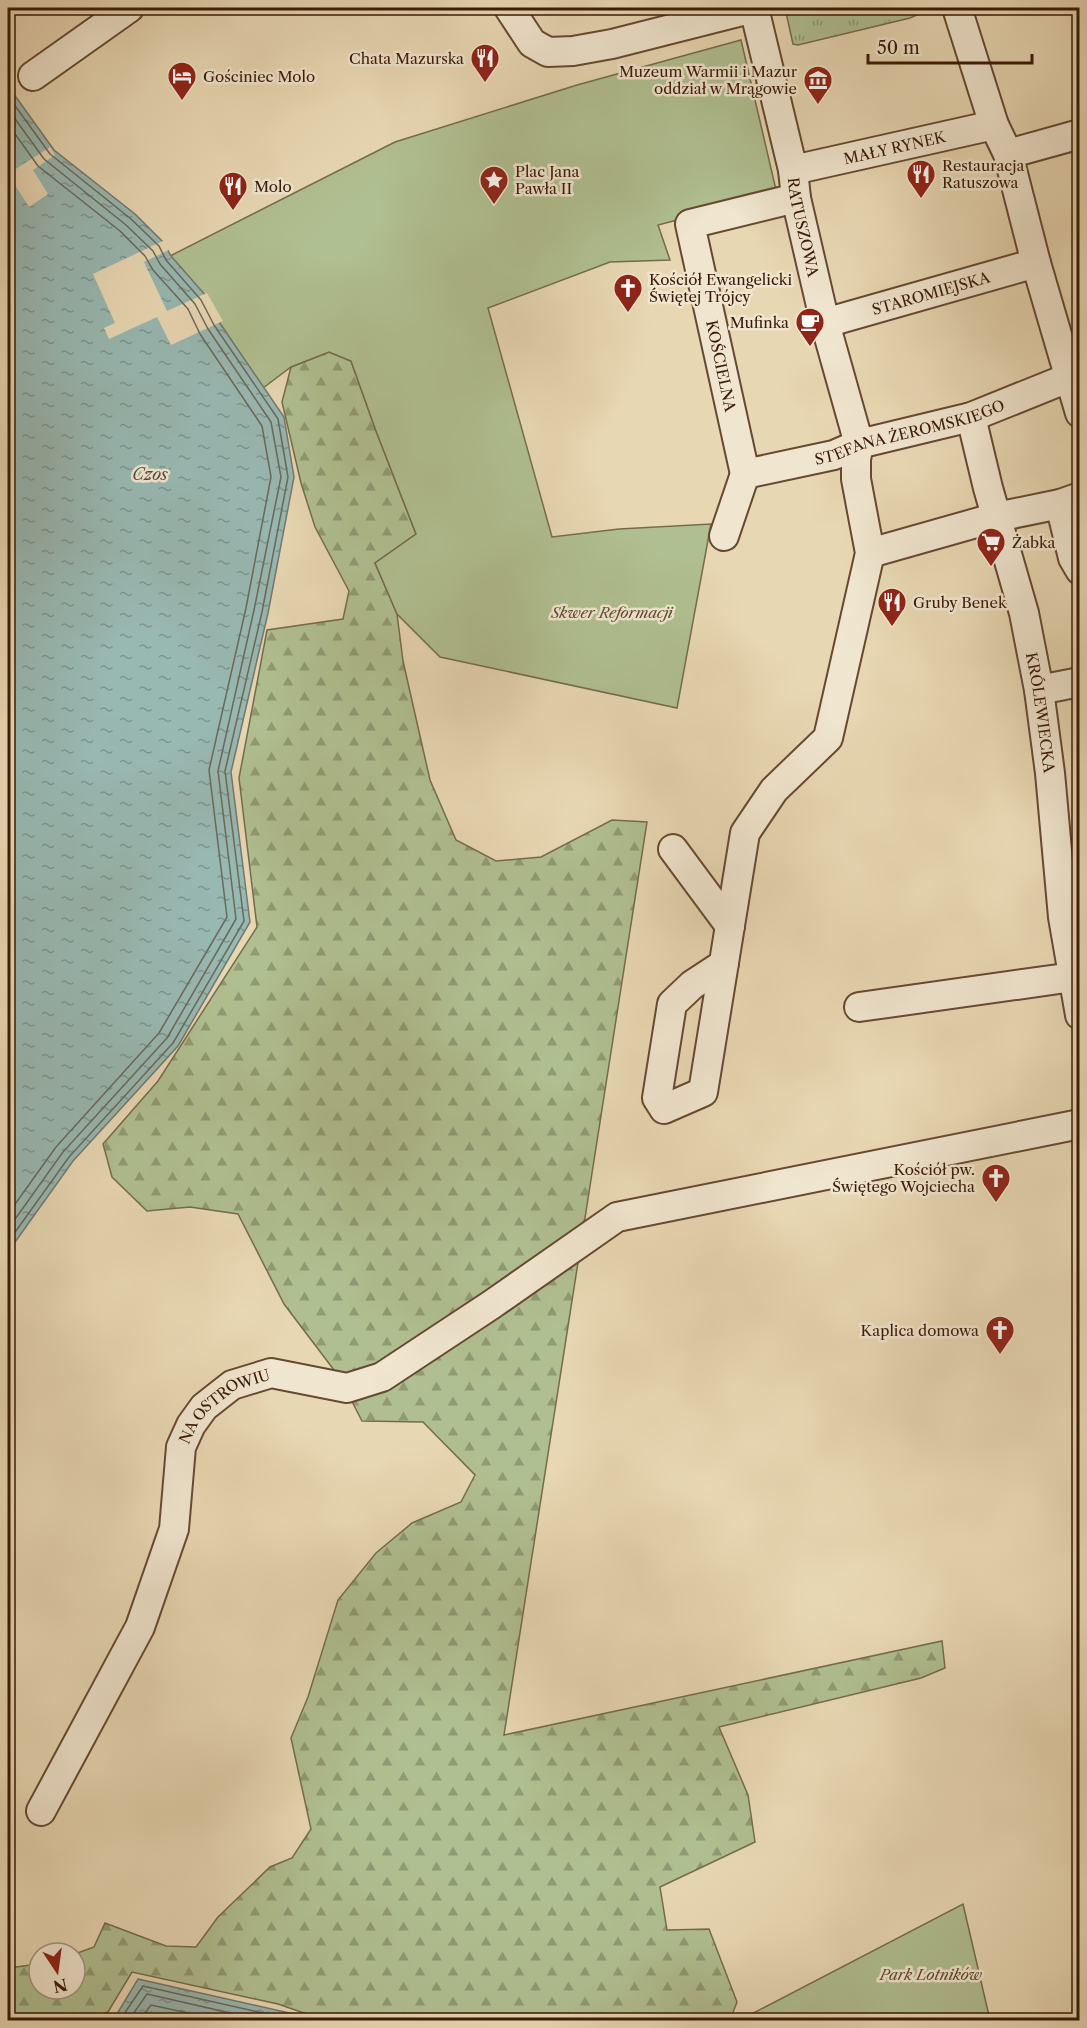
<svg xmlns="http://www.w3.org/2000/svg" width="1087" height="2028" font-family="'Libre Caslon Text',serif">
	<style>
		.grass { fill: url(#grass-tufts); stroke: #756c4c; stroke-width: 1.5 }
		.forest { fill: url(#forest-firs); stroke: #756c4c; stroke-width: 1.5 }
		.green { fill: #b0bf91; stroke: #756c4c; stroke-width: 1.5 }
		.water { fill: url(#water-ripples); stroke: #72796d; stroke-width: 1.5 }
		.pier { fill: #e8d7b3 }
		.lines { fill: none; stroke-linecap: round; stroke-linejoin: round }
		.shore { stroke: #69695c; stroke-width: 1.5 }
		.minor-casing { stroke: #664931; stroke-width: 32 }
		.minor { stroke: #f0e5ce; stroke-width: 28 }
		.labels { text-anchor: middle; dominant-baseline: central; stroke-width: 5; stroke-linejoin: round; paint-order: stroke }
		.poi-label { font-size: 15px; fill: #3a1a06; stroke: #f0e5ce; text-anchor: start }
		.street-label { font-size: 15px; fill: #3a1a06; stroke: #f0e5ce }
		.park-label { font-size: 15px; font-style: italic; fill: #5d4c30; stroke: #f0e5ce }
		.water-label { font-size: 16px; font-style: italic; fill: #56493a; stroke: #f0e5ce }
	</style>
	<defs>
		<pattern id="grass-tufts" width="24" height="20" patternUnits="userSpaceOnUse" patternTransform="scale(1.5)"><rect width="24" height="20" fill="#b0bf91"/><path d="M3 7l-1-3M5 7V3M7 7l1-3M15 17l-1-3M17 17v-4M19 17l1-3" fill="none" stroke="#909a74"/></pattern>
		<pattern id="forest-firs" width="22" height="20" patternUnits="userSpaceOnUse" patternTransform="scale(1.5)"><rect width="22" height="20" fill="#b0bf91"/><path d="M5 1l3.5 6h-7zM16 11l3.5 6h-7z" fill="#909a74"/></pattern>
		<pattern id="water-ripples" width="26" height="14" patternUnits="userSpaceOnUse" patternTransform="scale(1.5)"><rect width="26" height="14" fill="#98b8b2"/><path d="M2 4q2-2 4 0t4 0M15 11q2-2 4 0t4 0" fill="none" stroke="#7d958f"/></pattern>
	</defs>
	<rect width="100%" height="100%" fill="#e8d7b3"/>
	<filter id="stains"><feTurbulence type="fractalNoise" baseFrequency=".00333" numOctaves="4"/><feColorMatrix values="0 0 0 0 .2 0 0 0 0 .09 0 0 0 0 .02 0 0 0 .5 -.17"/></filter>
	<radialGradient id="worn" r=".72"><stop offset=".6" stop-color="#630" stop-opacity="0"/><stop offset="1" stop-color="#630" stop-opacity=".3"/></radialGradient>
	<path class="grass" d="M785,8H927L924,12L910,18L798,45L793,44Z"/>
	<path class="forest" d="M329,352L351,361L376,431L416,534L375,563L397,614L403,661L430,780L456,840L496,861L541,857L612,820L647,822L504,1735L942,1641L945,1668L921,1678L719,1727L748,1795L755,1842L660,1887L667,1930L709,1929L737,2002L730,2020H324L278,2004L132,1972L108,2012L89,2020H8V1968L39,1964V1989H75V1954L94,1947L105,1923L166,1946L196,1947L218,1917L270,1867L292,1858L311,1829L291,1738L308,1697L338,1600L376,1553L412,1523L461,1502L475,1475L423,1422L362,1421L340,1378L284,1304L238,1214L190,1207L147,1211L112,1177L103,1144L158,1081L257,927L239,778L267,630L343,619L349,591L315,527L301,483L282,402L291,367Z"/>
	<path class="green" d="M741,40L777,194L658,225L670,260L610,262L488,308L552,537L619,529L711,524L677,708L440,657L397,614L375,563L416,534L376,431L351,361L329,352L291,367L263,388L219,322L170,256L395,142L577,85Z
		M963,1904L990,2020H740Z"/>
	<path class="water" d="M8,86L54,150L135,214L164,243L171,256L206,296L219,322L284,417L294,477L268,613L231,772L250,922L178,1046L73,1161L8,1252Z
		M138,1979L298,2015L309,2020H104L117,2014Z"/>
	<path class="pier" d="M50,147L55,155L33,170L48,194L29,207L8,174Z
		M165,240L171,249L144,262L167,311L207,293L223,321L171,345L157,317L109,339L104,328L115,323L93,274Z"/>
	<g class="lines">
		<path class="shore" d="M8,96L50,154L131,219L159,246L166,260L201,300L214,325L278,419L288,477L262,612L225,771L244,921L173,1043L69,1157L8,1242
			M8,109L44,159L126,225L153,251L160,264L195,304L208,329L271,422L281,477L254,610L218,771L236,919L167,1038L63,1152L8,1229
			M8,124L38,166L120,231L145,256L153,270L188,309L200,334L262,426L271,477L246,608L209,770L227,917L159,1033L56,1147L8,1214
			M118,2020L122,2017L143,1986L294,2020
			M129,2020L147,1994L261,2020
			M140,2020L151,2005L220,2020"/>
		<g class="minor-casing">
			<g id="minor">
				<path id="s1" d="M509,8L532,43L548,52L573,51L612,44L754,8L793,170L796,198L825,323L859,444L856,459V479L870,553L828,738L774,790L745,833L703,1092L664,1109L657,1098L672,1004L692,985L724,964"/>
				<path d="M957,8L994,125L1008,154L1036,263L1080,413"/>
				<path d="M33,76L129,8"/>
				<path d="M1008,154L1080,134"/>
				<path id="s2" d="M793,170L994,125"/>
				<path id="s3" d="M825,323L1036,263"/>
				<path id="s4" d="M971,417L988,488L1024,613L1039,690L1050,773L1063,917L1080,1015"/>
				<path d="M745,474L690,224L796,198"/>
				<path id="s5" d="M745,474L834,455L859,444L971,417L1068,378"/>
				<path d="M1060,504L1073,558L1080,570"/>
				<path d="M724,536L745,474"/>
				<path d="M870,553L997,517L1060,504L1080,497"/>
				<path d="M1039,690L1080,682"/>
				<path d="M673,849L730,926"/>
				<path d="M859,1007L1073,977"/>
				<path id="s6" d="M41,1811L140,1627L174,1529L181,1447L191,1425L204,1407L232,1385L271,1373L347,1388L382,1377L491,1305L617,1217L1080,1124"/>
			</g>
		</g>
		<use href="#minor" class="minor"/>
	</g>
	<defs>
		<g id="restaurant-pin" transform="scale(1.5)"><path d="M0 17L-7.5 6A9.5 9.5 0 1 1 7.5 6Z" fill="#8f2418" stroke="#f0e5ce"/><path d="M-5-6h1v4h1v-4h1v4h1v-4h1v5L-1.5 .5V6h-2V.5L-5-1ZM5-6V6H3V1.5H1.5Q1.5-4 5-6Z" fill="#fff"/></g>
		<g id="hotel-pin" transform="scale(1.5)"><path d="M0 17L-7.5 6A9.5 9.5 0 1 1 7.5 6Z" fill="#8f2418" stroke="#f0e5ce"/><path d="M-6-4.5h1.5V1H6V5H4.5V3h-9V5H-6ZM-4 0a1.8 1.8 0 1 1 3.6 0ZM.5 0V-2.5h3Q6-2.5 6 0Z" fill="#fff"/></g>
		<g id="museum-pin" transform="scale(1.5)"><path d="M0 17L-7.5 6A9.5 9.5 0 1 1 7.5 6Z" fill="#8f2418" stroke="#f0e5ce"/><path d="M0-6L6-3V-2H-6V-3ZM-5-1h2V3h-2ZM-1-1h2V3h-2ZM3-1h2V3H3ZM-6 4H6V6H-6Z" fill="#fff"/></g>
		<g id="sight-pin" transform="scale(1.5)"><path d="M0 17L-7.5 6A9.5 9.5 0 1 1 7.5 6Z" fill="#8f2418" stroke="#f0e5ce"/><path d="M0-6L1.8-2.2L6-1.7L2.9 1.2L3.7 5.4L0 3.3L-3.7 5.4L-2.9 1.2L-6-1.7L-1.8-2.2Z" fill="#fff"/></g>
		<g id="church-pin" transform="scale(1.5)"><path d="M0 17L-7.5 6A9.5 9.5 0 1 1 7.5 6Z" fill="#8f2418" stroke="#f0e5ce"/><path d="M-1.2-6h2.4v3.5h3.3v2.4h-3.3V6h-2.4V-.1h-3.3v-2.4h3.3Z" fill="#fff"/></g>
		<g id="cafe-pin" transform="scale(1.5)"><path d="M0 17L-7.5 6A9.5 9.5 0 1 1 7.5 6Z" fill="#8f2418" stroke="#f0e5ce"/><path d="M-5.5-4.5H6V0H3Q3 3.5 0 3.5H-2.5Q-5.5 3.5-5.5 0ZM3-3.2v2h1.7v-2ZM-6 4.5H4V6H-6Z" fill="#fff"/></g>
		<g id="supermarket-pin" transform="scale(1.5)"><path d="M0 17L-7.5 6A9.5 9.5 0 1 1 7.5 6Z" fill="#8f2418" stroke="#f0e5ce"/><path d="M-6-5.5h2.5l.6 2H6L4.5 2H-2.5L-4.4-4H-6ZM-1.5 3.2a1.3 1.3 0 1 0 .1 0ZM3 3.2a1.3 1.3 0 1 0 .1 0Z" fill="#fff"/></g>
	</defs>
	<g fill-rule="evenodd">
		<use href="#restaurant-pin" x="485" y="58"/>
		<use href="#hotel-pin" x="182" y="76"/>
		<use href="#museum-pin" x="818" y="80"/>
		<use href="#restaurant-pin" x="921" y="174"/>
		<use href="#sight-pin" x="494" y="180"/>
		<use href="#restaurant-pin" x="233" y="186"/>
		<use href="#church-pin" x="628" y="288"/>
		<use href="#cafe-pin" x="810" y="322"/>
		<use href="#supermarket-pin" x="991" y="542"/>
		<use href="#restaurant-pin" x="892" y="602"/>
		<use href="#church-pin" x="996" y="1178"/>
		<use href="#church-pin" x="1000" y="1330"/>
	</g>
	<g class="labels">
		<g class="poi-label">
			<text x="464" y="58" text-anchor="end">Chata Mazurska</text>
			<text x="797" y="71" text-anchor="end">Muzeum Warmii i Mazur<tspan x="797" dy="17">oddział w Mrągowie</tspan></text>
			<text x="203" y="76">Gościniec Molo</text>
			<text x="942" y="165">Restauracja<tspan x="942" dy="17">Ratuszowa</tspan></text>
			<text x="515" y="171">Plac Jana<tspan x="515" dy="17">Pawła II</tspan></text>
			<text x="254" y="186">Molo</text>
			<text x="649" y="279">Kościół Ewangelicki<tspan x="649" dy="17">Świętej Trójcy</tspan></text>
			<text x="789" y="322" text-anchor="end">Mufinka</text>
			<text x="1012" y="542">Żabka</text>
			<text x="913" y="602">Gruby Benek</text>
			<text x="975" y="1169" text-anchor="end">Kościół pw.<tspan x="975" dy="17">Świętego Wojciecha</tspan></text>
			<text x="979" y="1330" text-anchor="end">Kaplica domowa</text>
		</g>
		<g class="street-label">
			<text stroke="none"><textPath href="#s2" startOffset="104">MAŁY RYNEK</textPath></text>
			<text stroke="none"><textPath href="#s1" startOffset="496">RATUSZOWA</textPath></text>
			<text stroke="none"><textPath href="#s3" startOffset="110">STAROMIEJSKA</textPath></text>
			<text transform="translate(721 366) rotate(78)">KOŚCIELNA</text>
			<text stroke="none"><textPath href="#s5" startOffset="170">STEFANA ŻEROMSKIEGO</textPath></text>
			<text stroke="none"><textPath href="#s4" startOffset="304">KRÓLEWIECKA</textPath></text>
			<text stroke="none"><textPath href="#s6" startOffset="458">NA OSTROWIU</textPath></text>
		</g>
		<g class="park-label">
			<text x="612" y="612">Skwer Reformacji</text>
			<text x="931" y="1974">Park Lotników</text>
		</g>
		<g class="water-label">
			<text x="150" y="474">Czos</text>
		</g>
	</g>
	<rect width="1087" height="2028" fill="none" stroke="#e8d7b3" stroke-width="30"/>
	<rect x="9" y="9" width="1069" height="2010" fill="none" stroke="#3a1a06" stroke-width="3"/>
	<rect x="15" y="15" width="1057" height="1998" fill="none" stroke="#3a1a06" stroke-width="1.5"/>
	<g transform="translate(57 1971) rotate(167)"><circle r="28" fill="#f0e5ce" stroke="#a7947e" stroke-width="1.5"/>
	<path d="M0-4.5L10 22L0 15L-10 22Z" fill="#8f2418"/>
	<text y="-9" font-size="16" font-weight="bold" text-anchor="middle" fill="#3a1a06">N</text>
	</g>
	<path d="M868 54v9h164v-9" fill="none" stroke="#3a1a06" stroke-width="3"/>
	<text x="877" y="54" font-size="18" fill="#3a1a06" stroke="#f0e5ce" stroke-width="4.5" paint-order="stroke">50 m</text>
	<rect width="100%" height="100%" filter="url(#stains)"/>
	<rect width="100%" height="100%" fill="url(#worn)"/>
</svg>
